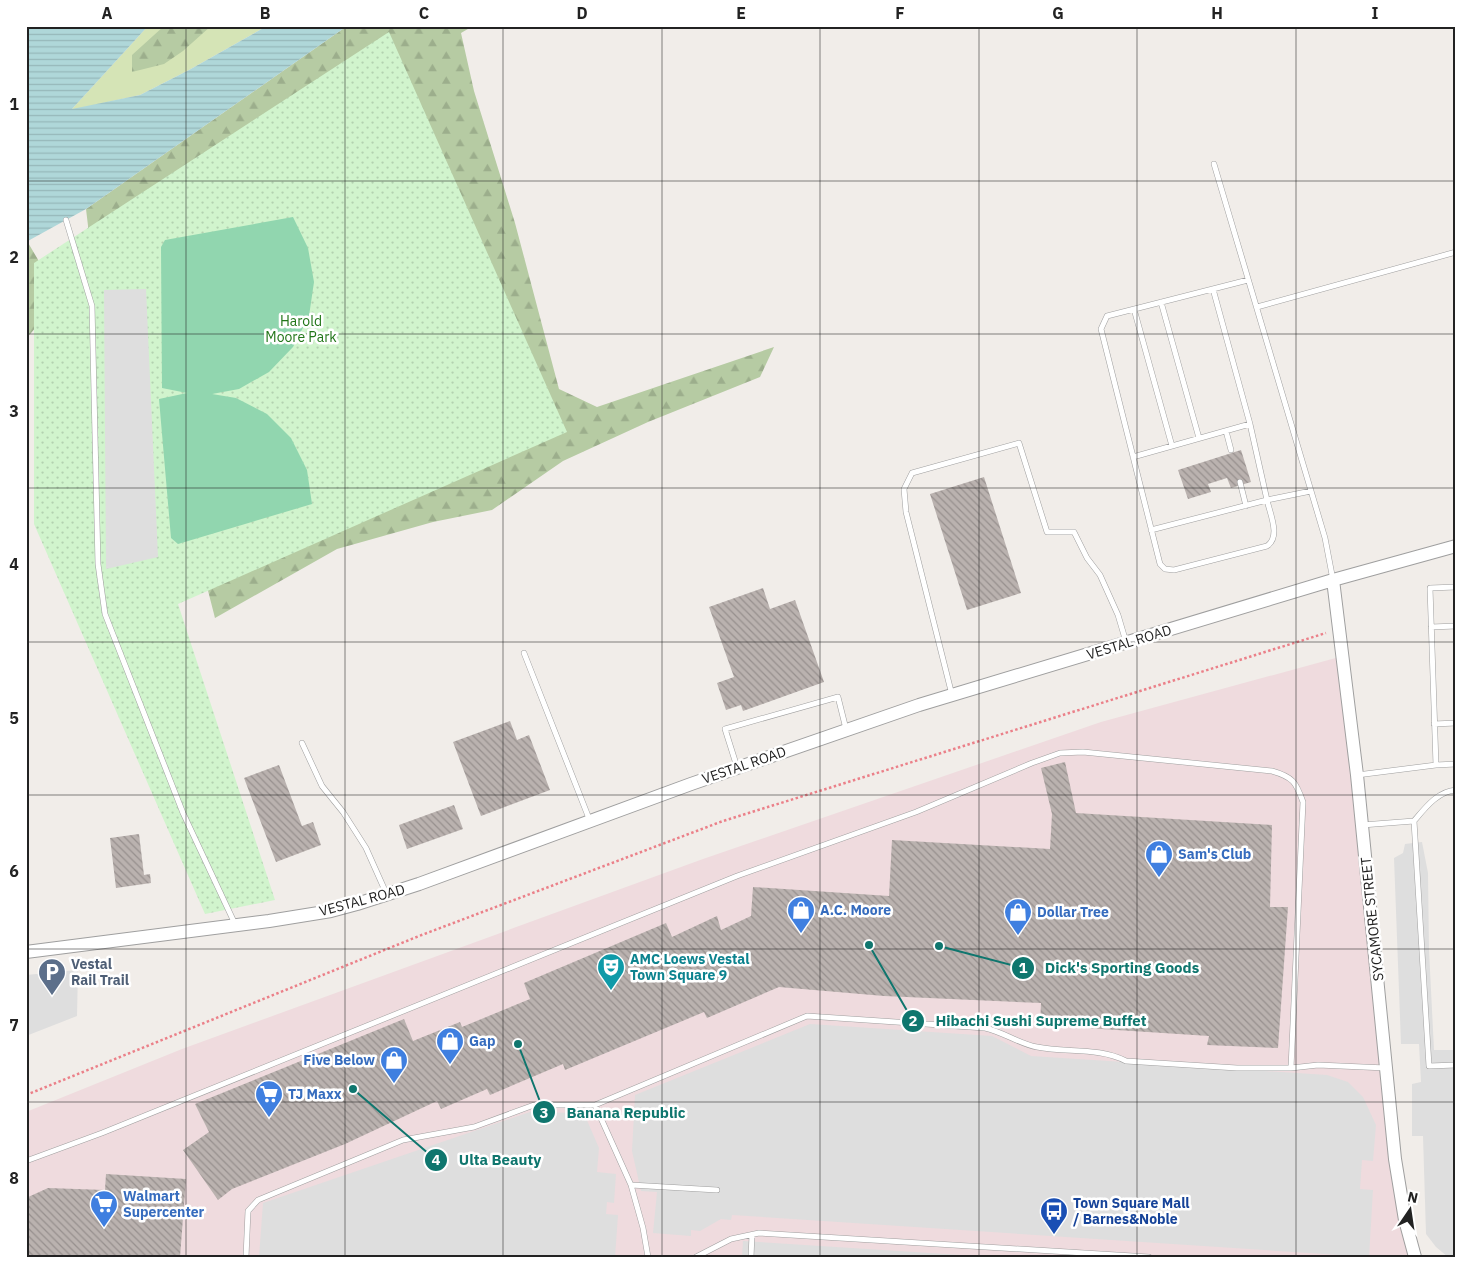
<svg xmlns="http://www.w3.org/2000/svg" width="1482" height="1283" font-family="'IBM Plex Sans',sans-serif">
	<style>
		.commercial { fill: #efdbde }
		.grass { fill: #d5e4b6 }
		.forest { fill: url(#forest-firs) }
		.park { fill: url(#park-dots) }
		.pitch { fill: #91d6af }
		.parking { fill: #dedede }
		.water { fill: url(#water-rules) }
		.building { fill: url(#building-back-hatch) }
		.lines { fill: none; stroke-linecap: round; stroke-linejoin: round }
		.service-casing { stroke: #9f9f9f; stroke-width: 6 }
		.tertiary-casing { stroke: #9f9f9f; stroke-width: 14 }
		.path { stroke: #eb8089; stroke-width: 2.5; stroke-dasharray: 2.5 2.5; stroke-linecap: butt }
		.service { stroke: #fff; stroke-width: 5 }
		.tertiary { stroke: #fff; stroke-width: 12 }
		.grid { fill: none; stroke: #222; stroke-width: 1; stroke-opacity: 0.55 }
		.labels { text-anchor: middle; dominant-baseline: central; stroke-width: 5; stroke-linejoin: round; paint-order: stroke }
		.park-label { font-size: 14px; fill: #227619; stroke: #fff }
		.street-label { font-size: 14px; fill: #222; stroke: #fff }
		.shop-label { font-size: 14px; font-weight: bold; fill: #366cbe; stroke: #fff; text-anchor: start }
		.culture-label { font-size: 14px; font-weight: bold; fill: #0d838f; stroke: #fff; text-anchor: start }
		.service-label { font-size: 14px; font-weight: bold; fill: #4e5e75; stroke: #fff; text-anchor: start }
		.transit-label { font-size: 14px; font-weight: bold; fill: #164399; stroke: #fff; text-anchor: start }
		.leader { fill: none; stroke: #0f766e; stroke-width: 2 }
		.callout-dot { fill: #0f766e; stroke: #fff; stroke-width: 2 }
		.mark-label { font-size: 15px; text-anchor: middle; font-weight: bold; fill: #fff }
		.callout-label { font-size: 15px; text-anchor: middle; font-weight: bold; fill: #0f766e; stroke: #fff; stroke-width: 5; stroke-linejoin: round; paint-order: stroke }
		.neatline { fill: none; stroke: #222; stroke-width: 2 }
		.grid-label { font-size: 16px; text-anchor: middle; font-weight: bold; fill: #222 }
	</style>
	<defs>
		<pattern id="forest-firs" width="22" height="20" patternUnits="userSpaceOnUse" patternTransform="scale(1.25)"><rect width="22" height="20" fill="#b6cba3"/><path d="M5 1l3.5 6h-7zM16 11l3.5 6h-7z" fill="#9cae8c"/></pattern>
		<pattern id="park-dots" width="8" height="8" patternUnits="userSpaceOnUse" patternTransform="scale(1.25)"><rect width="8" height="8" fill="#d1f4cd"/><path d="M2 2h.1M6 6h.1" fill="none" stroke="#b3d1b0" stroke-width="1.8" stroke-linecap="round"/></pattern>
		<pattern id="water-rules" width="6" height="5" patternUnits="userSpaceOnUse" patternTransform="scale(1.25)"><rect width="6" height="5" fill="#afd7d9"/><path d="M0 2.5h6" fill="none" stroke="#96b8ba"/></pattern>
		<pattern id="building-back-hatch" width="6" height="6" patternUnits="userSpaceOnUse" patternTransform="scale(1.25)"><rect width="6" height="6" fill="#bab2af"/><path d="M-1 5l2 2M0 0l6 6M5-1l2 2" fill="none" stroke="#97908e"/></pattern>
	</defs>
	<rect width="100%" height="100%" fill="#f1ede9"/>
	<path class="commercial" d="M1343,656L1385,1051L1415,1257H26V1112L182,1049L703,859L1101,722Z"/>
	<path class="grass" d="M148,26H267L189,70L140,95L71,110Z"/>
	<path class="forest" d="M164,26H211L183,51L164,64L132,72V55Z
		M347,26H473L461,33L474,91L515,223L559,389L597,407L774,347L760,377L648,422L563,461L492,510L433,522L337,549L215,618L205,579L89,234L86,209Z
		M27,241L53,285L52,308L26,339Z"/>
	<path class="park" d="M389,32L567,432L178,604L275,900L205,914L34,524V263Z"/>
	<path class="pitch" d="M293,217L308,248L314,282L309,316L293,347L269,372L239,389L212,394L236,398L267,414L291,438L307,470L312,504L178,544L171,538L159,399L187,393L162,388L161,247L165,240Z"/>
	<path class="parking" d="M146,289L158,557L106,569L104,290Z
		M1422,842L1428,873L1429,950L1434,1050H1456V1257H1448L1436,1247L1426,1234L1423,1136H1412V1084L1421,1082L1419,1044H1401L1394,858L1403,853L1405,844Z
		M78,970L77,1016L26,1036V975Z
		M810,1024L992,1036L1031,1056L1327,1075L1348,1082L1363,1097L1376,1125L1373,1161L1362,1160L1360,1189L1373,1190L1369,1257L732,1215L731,1220L721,1219L700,1231L691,1230V1236L653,1233L657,1192L641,1191L632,1151L635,1095Z
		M530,1112L578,1113L586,1118L599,1148L597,1172L616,1174L614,1203L607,1202L606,1214L618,1215L615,1257H259L263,1203Z
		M743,1241L992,1257H742Z"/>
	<path class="water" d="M26,26H148L72,109L140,95L189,70L267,26H347L86,209L26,242Z"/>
	<path class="building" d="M1241,450L1251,482L1231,488L1227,478L1208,484L1211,492L1188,499L1178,470Z
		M984,477L1021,593L967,610L930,494Z
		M763,588L770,609L795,600L824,682L743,711L741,705L726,710L717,683L734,677L709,607Z
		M510,721L517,740L529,735L550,790L481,816L453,742Z
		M1065,762L1076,813L1272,825L1270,907H1288L1278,1048L1207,1045L1209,1036L1040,1025L1041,1003L884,996L779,987L707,1018L704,1012L565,1070L563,1064L490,1095L487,1089L441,1109L437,1101L345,1144L232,1189L218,1200L183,1150L209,1132L195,1104L404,1019L413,1041L460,1022L462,1027L530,999L524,983L666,923L672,937L717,916L721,930L751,916L753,887L889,896L892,840L1050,849L1052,814L1041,768Z
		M279,765L302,826L313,822L321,845L276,862L244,778Z
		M454,805L463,829L407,849L399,825Z
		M139,834L144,875L150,874L151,883L116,888L110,838Z
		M106,1174L186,1179L180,1257H26V1198L48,1188L105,1190Z"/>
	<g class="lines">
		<g class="service-casing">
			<path id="service" d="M1214,164L1325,538L1333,580
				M66,220L92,306L98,564L105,614L183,813L235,924
				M1248,280L1107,316L1101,329L1160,564L1165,569L1174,570L1267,546C1281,537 1270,514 1267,500L1311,491
				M1161,302L1199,438
				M1257,307L1456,252
				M1134,309L1172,446
				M1226,431L1231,450
				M1133,457L1250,424
				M1240,482L1246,506
				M1151,530L1267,500L1250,424L1213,289
				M1431,627L1456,626
				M524,653L590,821
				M952,695L906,512L904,489L912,473L1019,443L1047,532H1074L1087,558L1100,575L1118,615L1126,642
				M1434,724L1456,723
				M302,743L322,786L343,812L366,848L387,895
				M1436,765L1430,588L1456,587
				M737,767L725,729L838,697L846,729
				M1357,775L1436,765L1456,764
				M1414,821C1425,808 1438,791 1456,790
				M1362,825L1414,821L1429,1066L1456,1065
				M595,1105L631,1185L643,1228L648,1257
				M26,1161L102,1133L737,876L916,812L1032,763L1060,753L1083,752L1272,771C1293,777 1296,782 1303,802L1291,1068
				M631,1185L717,1190
				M246,1257L248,1211L258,1200L403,1140L474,1127L534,1105H595L807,1016L985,1028C1003,1032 1020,1044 1037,1047C1066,1053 1099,1047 1126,1061L1237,1068H1291L1318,1065L1386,1068
				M696,1257L731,1239L759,1233L1149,1257
				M751,1257L752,1235"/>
		</g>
		<g class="tertiary-casing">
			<path id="tertiary" d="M1333,580L1357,775L1395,1159L1405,1220L1415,1257
				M26,952L269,921L331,911L357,904L419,884L691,784L919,705L1333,580L1456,546"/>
		</g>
		<path class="path" d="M26,1095L419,936L723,821L1326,633"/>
		<use href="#service" class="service"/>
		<use href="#tertiary" class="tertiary"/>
	</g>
	<path class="grid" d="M186,26V1257M345,26V1257M503,26V1257M662,26V1257M820,26V1257M979,26V1257M1137,26V1257M1296,26V1257M26,181H1456M26,334H1456M26,488H1456M26,642H1456M26,795H1456M26,949H1456M26,1102H1456"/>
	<defs>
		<g id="shop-pin" transform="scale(1.4375)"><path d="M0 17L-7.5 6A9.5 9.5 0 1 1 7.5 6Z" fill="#3f7fe0" stroke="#fff"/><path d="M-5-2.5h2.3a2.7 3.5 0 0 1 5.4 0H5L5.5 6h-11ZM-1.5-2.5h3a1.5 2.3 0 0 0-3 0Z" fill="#fff"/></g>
		<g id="theatre-pin" transform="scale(1.4375)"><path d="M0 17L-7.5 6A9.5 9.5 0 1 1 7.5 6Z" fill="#0f9aa8" stroke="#fff"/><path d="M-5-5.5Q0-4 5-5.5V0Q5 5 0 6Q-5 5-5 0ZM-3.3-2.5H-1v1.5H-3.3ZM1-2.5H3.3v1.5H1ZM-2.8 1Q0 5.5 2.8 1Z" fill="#fff"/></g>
		<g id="parking-pin" transform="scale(1.4375)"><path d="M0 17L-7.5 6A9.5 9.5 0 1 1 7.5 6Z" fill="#5c6f8a" stroke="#fff"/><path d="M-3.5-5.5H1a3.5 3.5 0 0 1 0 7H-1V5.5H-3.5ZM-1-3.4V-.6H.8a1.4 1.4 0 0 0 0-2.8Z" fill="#fff"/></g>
		<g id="supermarket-pin" transform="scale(1.4375)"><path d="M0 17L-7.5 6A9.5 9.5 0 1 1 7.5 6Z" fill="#3f7fe0" stroke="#fff"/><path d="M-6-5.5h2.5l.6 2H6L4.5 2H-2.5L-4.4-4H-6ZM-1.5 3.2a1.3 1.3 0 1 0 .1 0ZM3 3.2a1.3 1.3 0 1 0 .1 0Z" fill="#fff"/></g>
		<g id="bus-pin" transform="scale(1.4375)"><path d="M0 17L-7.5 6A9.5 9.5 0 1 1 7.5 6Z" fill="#1a4fb4" stroke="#fff"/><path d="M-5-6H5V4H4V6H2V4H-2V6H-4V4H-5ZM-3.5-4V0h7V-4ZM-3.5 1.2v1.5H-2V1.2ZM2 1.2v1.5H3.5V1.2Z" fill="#fff"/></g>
	</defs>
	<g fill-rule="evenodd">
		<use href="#shop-pin" x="1159" y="854"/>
		<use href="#shop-pin" x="801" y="910"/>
		<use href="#shop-pin" x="1018" y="912"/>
		<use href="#theatre-pin" x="611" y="967"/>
		<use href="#parking-pin" x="52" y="972"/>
		<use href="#shop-pin" x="450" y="1041"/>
		<use href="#shop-pin" x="394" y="1060"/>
		<use href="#supermarket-pin" x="269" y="1094"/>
		<use href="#supermarket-pin" x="104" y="1204"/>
		<use href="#bus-pin" x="1054" y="1211"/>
	</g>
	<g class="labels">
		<g class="park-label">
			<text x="301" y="321">Harold<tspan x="301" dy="16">Moore Park</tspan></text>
		</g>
		<g class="street-label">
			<text transform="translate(1129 642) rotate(-17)">VESTAL ROAD</text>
			<text transform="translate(744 765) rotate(-19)">VESTAL ROAD</text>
			<text transform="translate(362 900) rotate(-15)">VESTAL ROAD</text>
			<text transform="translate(1372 919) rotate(-96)">SYCAMORE STREET</text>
		</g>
		<g class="shop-label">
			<text x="1178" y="854">Sam's Club</text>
			<text x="820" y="910">A.C. Moore</text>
			<text x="1037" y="912">Dollar Tree</text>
			<text x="469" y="1041">Gap</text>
			<text x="375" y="1060" text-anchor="end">Five Below</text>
			<text x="288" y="1094">TJ Maxx</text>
			<text x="123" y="1196">Walmart<tspan x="123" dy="16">Supercenter</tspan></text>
		</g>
		<g class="culture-label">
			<text x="630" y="959">AMC Loews Vestal<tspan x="630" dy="16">Town Square 9</tspan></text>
		</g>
		<g class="service-label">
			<text x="71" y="964">Vestal<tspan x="71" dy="16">Rail Trail</tspan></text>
		</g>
		<g class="transit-label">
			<text x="1073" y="1203">Town Square Mall<tspan x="1073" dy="16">/ Barnes&amp;Noble</tspan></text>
		</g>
	</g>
	<path class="leader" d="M939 946L1023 968M869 945L913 1021M518 1044L544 1112M353 1089L436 1160"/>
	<g class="callout-dot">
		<circle cx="939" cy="946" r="5"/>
		<circle cx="869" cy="945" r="5"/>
		<circle cx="518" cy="1044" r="5"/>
		<circle cx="353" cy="1089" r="5"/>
		<circle cx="1023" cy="968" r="12"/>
		<circle cx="913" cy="1021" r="12"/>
		<circle cx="544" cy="1112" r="12"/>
		<circle cx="436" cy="1160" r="12"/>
	</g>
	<g class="mark-label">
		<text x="1023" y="973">1</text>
		<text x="913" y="1026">2</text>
		<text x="544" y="1118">3</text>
		<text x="436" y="1165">4</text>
	</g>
	<g class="callout-label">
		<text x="1122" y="973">Dick's Sporting Goods</text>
		<text x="1041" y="1026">Hibachi Sushi Supreme Buffet</text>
		<text x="626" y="1118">Banana Republic</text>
		<text x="500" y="1165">Ulta Beauty</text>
	</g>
	<rect width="1482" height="1283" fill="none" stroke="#ffffff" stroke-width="55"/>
	<g transform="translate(1410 1210) rotate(13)" stroke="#ffffff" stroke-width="4" paint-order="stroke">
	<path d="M0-4L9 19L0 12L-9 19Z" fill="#222222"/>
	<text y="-8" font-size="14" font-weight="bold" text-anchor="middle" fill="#222222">N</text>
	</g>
	<rect x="28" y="28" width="1426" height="1228" class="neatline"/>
	<g class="grid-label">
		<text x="107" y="19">A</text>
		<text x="265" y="19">B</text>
		<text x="424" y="19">C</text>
		<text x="582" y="19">D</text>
		<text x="741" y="19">E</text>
		<text x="900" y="19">F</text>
		<text x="1058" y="19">G</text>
		<text x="1217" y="19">H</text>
		<text x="1375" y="19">I</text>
		<text x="14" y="110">1</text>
		<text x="14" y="263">2</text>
		<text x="14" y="417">3</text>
		<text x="14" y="570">4</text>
		<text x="14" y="724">5</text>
		<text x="14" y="877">6</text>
		<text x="14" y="1031">7</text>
		<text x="14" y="1184">8</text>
	</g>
</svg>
